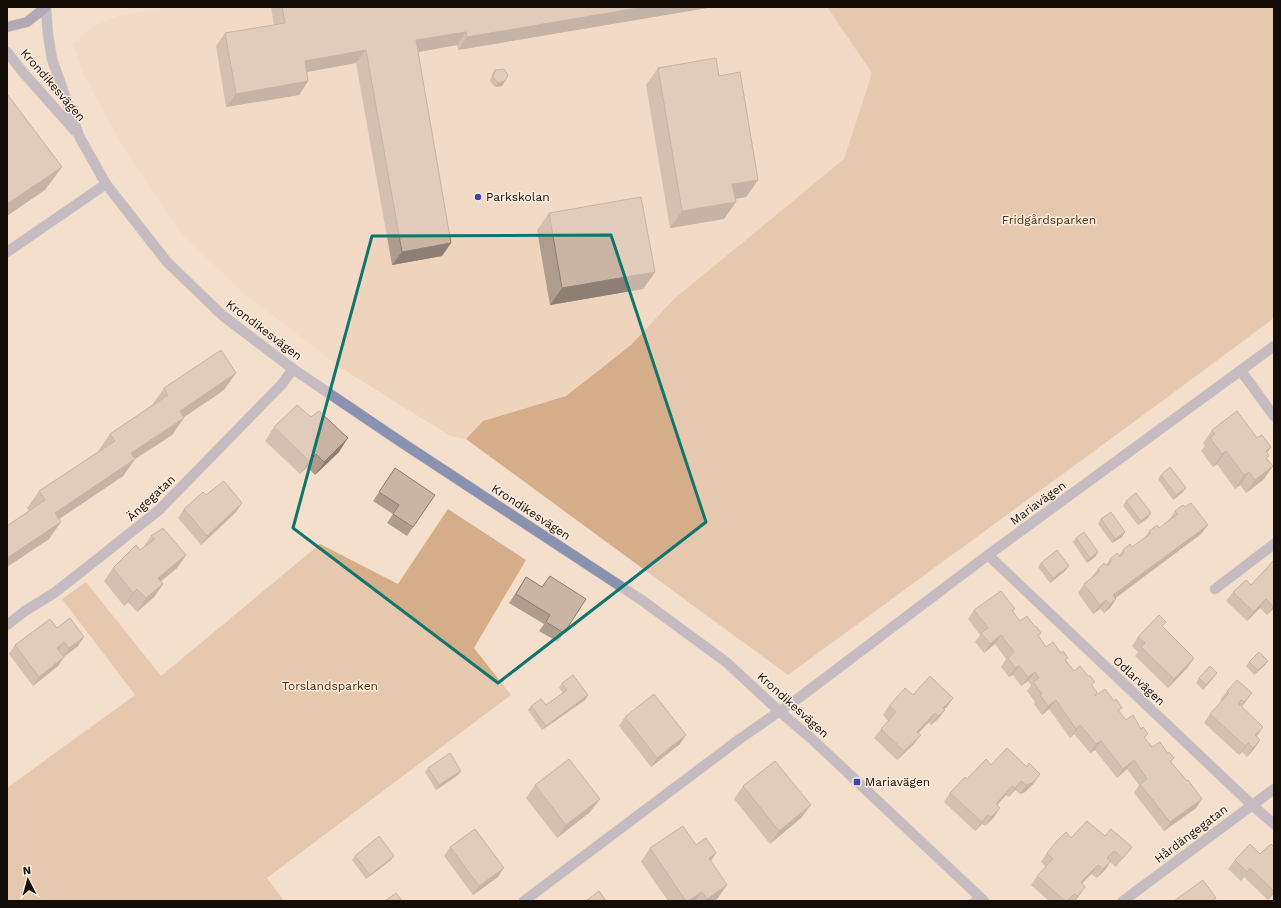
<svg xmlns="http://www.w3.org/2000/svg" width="1281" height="908" font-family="'Work Sans',sans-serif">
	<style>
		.built { fill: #efd4bd }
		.green { fill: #d6ad89 }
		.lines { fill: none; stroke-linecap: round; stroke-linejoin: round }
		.minor-casing { stroke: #d0bead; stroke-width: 11 }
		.tertiary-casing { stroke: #d0bead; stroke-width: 11 }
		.secondary-casing { stroke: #d0bead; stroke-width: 11 }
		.minor { stroke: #8993b1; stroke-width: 10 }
		.tertiary { stroke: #8993b1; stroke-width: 10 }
		.secondary { stroke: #5f6c97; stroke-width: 10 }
		.wall { fill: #ae9c8d }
		.shaded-wall { fill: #8d7f73 }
		.building { fill: #cab5a4; stroke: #8d7f73 }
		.marked { fill: none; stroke: #0f766e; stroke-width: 3; stroke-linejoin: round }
		.poi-dot { fill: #3847ba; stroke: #feedde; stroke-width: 1.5 }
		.labels { text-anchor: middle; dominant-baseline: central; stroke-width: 3; stroke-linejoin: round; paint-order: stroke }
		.street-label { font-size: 12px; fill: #150e08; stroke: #feedde }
		.poi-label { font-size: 12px; fill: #150e08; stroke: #feedde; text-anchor: start }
		.park-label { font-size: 12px; fill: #462d14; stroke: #feedde }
	</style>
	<rect width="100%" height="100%" fill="#f4dfcd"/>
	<path class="built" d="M167,7H827L872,73L844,159L674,299L631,345L566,396L483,421L466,439L450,436L341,368L241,291L183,235L126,152L83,74L73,44L90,28L118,16Z"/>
	<path class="green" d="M827,7H1274V318L1157,405L788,675L466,439L483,421L566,396L631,345L674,299L844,159L872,73Z
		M448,509L526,560L474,648L511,695L267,878L284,901H7V788L135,695L62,599L86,582L161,676L320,544L398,584Z"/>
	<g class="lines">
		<g class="minor-casing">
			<path id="minor" d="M7,252L106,184
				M1241,371L1274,416
				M988,555L1252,805L1274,824
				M1215,589L1274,544
				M7,625L25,611L54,593L81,572L159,510L282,384L293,369
				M524,901L741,738L800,697L988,555L1274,346
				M1123,901L1274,789"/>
		</g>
		<g class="tertiary-casing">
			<path id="tertiary" d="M46,8L48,35L52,59L79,136L106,184L167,262L222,315L293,369L401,442L643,601L726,662L779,711L813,740L984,901
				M7,52L22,71L75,131"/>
		</g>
		<g class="secondary-casing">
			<path id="secondary" d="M7,27L27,22L46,7"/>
		</g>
		<use href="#minor" class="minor"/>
		<use href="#tertiary" class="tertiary"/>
		<use href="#secondary" class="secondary"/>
	</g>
	<path class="wall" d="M271,7H713L458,50L457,45L418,52L451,243L442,256L392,265L356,63L307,72L308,81L299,95L226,107L216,46L225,33L274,25Z
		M658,68L719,76L758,180L746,197L735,199L724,219L670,228L646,85Z
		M495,70L505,81L502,86L495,87L490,81L492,74Z
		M549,213L655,272L643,289L550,305L537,230Z
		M164,388L224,390L184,417L172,435L135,459L123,476L59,519L49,539L7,567V526L29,511L27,508L39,491L99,452L98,451L110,434L152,405Z
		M274,427L339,452L315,475L307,467L300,474L265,441Z
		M1212,430L1257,438L1271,447L1267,453V459L1273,466L1263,480L1246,493L1240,485L1235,489L1217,464L1213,467L1201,451L1205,446L1203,443Z
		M395,468L435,495L407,536L387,523L393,514L373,501Z
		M1161,475L1183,492L1173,500L1158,479Z
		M206,495L242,503L236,512L201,545L178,518L184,509Z
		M1126,501L1148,518L1138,525L1123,506Z
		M1185,507L1208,525L1201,534L1115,598L1116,599L1110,608L1104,613L1100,609L1093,614L1078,593L1084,584L1091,578L1098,569L1106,565L1110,559L1119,555L1123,550L1132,547L1144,539L1149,531L1159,528L1169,520L1175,511Z
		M1101,519L1122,537L1112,543L1098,524Z
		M151,536L186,555L177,568L161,581L163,584L154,597L137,612L128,602L124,606L104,581L113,568L142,549Z
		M1076,538L1098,552L1095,557L1087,563L1073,542Z
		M1274,560V608L1267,615L1260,608L1247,621L1226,601L1233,592L1251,585Z
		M1041,563L1069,566L1065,571L1050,583L1038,567Z
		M550,576L564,633L558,642L539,631L544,624L509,603L526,577L542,587Z
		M1015,609L1013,611L1020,621L1039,637L1046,647L1066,660L1074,671L1093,686L1095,696L1119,712L1126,720L1141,729L1148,734L1145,738L1152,747L1168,754L1174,758L1171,762L1196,808L1164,831L1134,793L1139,785L1127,769L1117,778L1095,750L1090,753L1074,734L1070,738L1049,709L1042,715L1034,704L1035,702L1027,691L1031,685L1028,681L1021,686L1013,675L1009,677L1001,667L1006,659L995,644L984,653L975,642L980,635L968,619L974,610Z
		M1162,627L1188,667L1168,688L1135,656L1138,652L1132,646L1138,637Z
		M57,628L78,646L64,657L58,666L33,686L9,654L15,645Z
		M1268,661L1265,665L1254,675L1246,666L1249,662Z
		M1214,677L1203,690L1196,683L1199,678Z
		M562,683L588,695L585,700L542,730L528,710L531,706L546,705L563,693L559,688Z
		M1227,691L1252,693L1242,707L1256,736L1260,740L1254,749L1247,757L1242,752L1239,755L1204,723L1210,714L1222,701L1220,700Z
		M913,695L947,707L944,709L938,719L931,725L929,722L918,733L914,744L897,760L874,738L881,729L888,721L883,715L889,706Z
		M625,717L680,744L651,767L619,726Z
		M991,765L1027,767L1034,783L1025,792L1020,794L1015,790L1009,797L1006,795L997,805L994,817L985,826L982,824L975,831L944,802L950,793L967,779Z
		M428,768L461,771L458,775L436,790L425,772Z
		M535,785L590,812L557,838L526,798Z
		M743,786L801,818L770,844L734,799Z
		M1105,836L1132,847L1125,856L1116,867L1110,862L1105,870L1097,878L1091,874L1082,883L1079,896L1075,901H1049L1031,885L1037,876L1046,867L1041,862L1047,853L1071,838Z
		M696,845L716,853L711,861L718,898L714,901H668L641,862L650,848Z
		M450,847L498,877L473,895L444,856Z
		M1274,847V894L1268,900L1244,877L1241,881L1228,869L1235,860L1260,854Z
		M355,856H394L391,860L366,879L352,860Z"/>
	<path class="shaded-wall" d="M644,7H713L458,50L467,37Z
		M466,32L457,45L407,54L416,40Z
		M366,50L356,63L296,74L305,61Z
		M308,81L299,95L226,107L236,94Z
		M505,81L502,86L495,87L498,83Z
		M62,167L45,190L7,216V204Z
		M758,180L746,197L721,201L732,184Z
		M736,202L724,219L670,228L682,211Z
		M451,243L442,256L392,265L402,252Z
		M655,272L643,289L550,305L562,288Z
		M236,373L224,390L168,428L180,411Z
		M184,418L172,435L135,459L123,476L43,530L55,513L131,453Z
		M348,438L339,452L315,475L324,462Z
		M1271,447L1262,460L1266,451Z
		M1226,451L1217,464L1213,467L1222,454Z
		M316,454L307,467L300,474L309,461Z
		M1273,466L1263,480L1246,493L1255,480Z
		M1249,472L1240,485L1235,489L1244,475Z
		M1186,488L1183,492L1173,500L1176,495Z
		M242,503L236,512L201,545L207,536Z
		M1151,513L1148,518L1138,525L1141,521Z
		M61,522L49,539L7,567V558Z
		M1208,525L1201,534L1109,603L1113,595Z
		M1125,532L1122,537L1112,543L1115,539Z
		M1098,552L1095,557L1087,563L1090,558Z
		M186,555L177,568L149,591L158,578Z
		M1069,566L1065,571L1050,583L1053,578Z
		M163,584L154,597L137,612L146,598Z
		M137,589L128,602L124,606L133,593Z
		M1116,599L1110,608L1104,613L1110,604Z
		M1266,599L1260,608L1247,621L1253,612Z
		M1106,600L1100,609L1093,614L1100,605Z
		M1274,605V608L1267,615Z
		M1001,635L995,644L984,653L990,644Z
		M84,637L78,646L63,657L69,648Z
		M64,642L58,651L57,648Z
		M64,657L58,666L33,686L39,677Z
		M1194,658L1188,667L1168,688L1174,679Z
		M1268,661L1265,665L1254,675L1258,670Z
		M1019,666L1013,675L1009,677L1015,668Z
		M1035,672L1028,681L1021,686L1028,677Z
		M1217,673L1214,677L1203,690L1206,685Z
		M1252,693L1245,702L1237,711L1244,702Z
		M588,695L585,700L542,730L546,726Z
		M953,698L947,707L938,715L945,710L938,719L931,725L943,708Z
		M1056,700L1049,709L1042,715L1048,706Z
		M935,713L929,722L911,741L917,732Z
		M1080,725L1074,734L1070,738L1076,729Z
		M1263,727L1257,736L1249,744L1255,735Z
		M686,735L680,744L651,767L657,758Z
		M921,735L914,744L897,760L904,751Z
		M1260,740L1254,749L1247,757L1253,748Z
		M1101,741L1095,750L1090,753L1096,744Z
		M1248,743L1242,752L1239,755L1245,746Z
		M1134,760L1127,769L1117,778L1123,769Z
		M461,771L458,775L436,790L439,785Z
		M1040,774L1034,783L1025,792L1020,794L1026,785Z
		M1021,781L1015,790L1009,797L1015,788Z
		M1012,786L1006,795L990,813L996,804Z
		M600,799L590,812L557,838L566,825Z
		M1202,799L1196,808L1164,831L1170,822Z
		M811,805L801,818L770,844L779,831Z
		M1000,808L994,817L985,826L991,817Z
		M988,815L982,824L975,831L982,822Z
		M716,853L707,866L709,858Z
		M394,856L391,860L366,879L370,875Z
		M1111,861L1105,870L1097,878L1103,869Z
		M1098,865L1091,874L1075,891L1081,882Z
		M504,868L498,877L473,895L479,886Z
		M727,885L718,898L714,901H705L707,899Z
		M1085,887L1079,896L1074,901L1078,896Z
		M1274,891V893L1268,900Z
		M702,892L695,901H688Z"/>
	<path class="building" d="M282,7H644L467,37L466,32L416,40L451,243L402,252L366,50L305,61L308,81L236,94L225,33L285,23Z
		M716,58L719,76L740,72L758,180L732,184L736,202L682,211L658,68Z
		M504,69L508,75L505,81L498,83L493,77L495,70Z
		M7,94L62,167L7,204Z
		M641,197L655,272L562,288L549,213Z
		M221,350L236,373L180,411L184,418L131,453L135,459L55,513L61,522L7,558V526L45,500L39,491L115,441L110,434L168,395L164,388Z
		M297,405L311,417L319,411L348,438L324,462L316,454L309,461L274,427Z
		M1237,411L1257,438L1262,435L1271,447L1266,451L1269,456L1266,458L1273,466L1255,480L1249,472L1244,475L1226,451L1222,454L1210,438L1215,434L1212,430Z
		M1170,467L1186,488L1176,495L1161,475Z
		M395,468L435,495L413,527L393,514L399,505L379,492Z
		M224,481L242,503L207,536L184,509L203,492L206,495Z
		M1136,493L1151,513L1141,521L1126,501Z
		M1191,503L1208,525L1113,595L1116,599L1110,604L1106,600L1100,605L1084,584L1099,572L1098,569L1104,563L1107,566L1111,561L1110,559L1117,553L1120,557L1124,552L1123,550L1130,544L1132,547L1151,533L1149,531L1157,525L1159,528L1178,514L1175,511L1183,505L1185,507Z
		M1111,512L1125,532L1115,539L1101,519Z
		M163,528L186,555L158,578L163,584L146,598L137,589L133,593L113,568L136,545L140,550L155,539L151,536Z
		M1084,532L1098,552L1090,558L1076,538Z
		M1057,550L1069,566L1053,578L1041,563Z
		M1274,560V605L1273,606L1266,599L1253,612L1233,592L1246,580L1251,585Z
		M550,576L586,599L564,633L546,622L550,615L516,594L526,577L542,587Z
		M1001,591L1015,609L1012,611L1020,621L1027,616L1035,627L1036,626L1041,633L1038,635L1046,647L1053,642L1061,653L1063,651L1068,658L1065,660L1074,671L1080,666L1088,676H1090L1095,682L1091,685L1097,692L1095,696L1105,689L1114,701L1116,699L1122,708L1118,710L1126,720L1133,715L1141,729L1143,727L1148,734L1144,737L1152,747L1160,742L1168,754L1169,752L1174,758L1170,761L1187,781L1188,780L1202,799L1170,822L1140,784L1147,779L1134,760L1123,769L1101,741L1096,744L1080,725L1076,729L1056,700L1048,706L1040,695L1042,694L1033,682L1039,678L1035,672L1028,677L1019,666L1015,668L1008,658L1014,652L1001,635L990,644L981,633L988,628L974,610Z
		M1159,615L1166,622L1162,626L1194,658L1174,679L1141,647L1145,643L1138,637Z
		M70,618L84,637L69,648L64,642L57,648L64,657L39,677L15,645L50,619L57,628Z
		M1259,652L1268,661L1258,670L1249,662Z
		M1210,666L1217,673L1206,685L1199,678Z
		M573,675L588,695L546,726L531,706L541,699L546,705L567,690L562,683Z
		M930,676L953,698L943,708L945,710L938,716L935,713L917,732L921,735L904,751L881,729L896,712L889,706L905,688L913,695Z
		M1237,680L1252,693L1244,702L1241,700L1238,703L1263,727L1255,735L1260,740L1253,748L1248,743L1245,746L1210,714L1229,693L1227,691Z
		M654,694L686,735L657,758L625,717Z
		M1007,748L1027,767L1029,763L1040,774L1032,783L1026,785L1021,781L1015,788L1012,786L996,804L1000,808L991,817L988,815L982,822L950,793L965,777L967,779L986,759L991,765Z
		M450,753L461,771L439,785L428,768Z
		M569,759L600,799L566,825L535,785Z
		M775,761L811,805L779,831L743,786Z
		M1087,821L1105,836L1111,829L1132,847L1123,858L1114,851L1107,858L1111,861L1103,869L1098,865L1081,882L1085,887L1078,896L1074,894L1067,901H1065L1037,876L1053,859L1047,853L1056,842L1066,832L1071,838Z
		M683,826L696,845L706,838L716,853L709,858L727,885L707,899L702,892L688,901H686L650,848Z
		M475,829L504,868L479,886L450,847Z
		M379,836L394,856L370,875L355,856Z
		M1250,844L1260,854L1271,844L1274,847V891L1250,868L1247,872L1235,860Z
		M1203,880L1216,898L1212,901H1174Z
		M599,891L606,901H586Z
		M396,893L402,901H385Z
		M973,898L975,901H968Z"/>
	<path d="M0 0H1281V908H0ZM611,235L706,522L498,683L293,528L372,236Z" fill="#f4dfcd" fill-opacity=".55" fill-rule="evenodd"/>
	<path class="marked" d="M611,235L706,522L498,683L293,528L372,236Z"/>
	<g class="poi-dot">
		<circle cx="478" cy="197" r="4"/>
		<rect x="853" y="778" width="8" height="8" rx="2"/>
	</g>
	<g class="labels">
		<g class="street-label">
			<text transform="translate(53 85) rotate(49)">Krondikesvägen</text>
			<text transform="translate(264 330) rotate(37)">Krondikesvägen</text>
			<text transform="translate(151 498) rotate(-43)">Ängegatan</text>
			<text transform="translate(1038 503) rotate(-36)">Mariavägen</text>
			<text transform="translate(531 512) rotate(33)">Krondikesvägen</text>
			<text transform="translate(1139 681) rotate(43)">Odlarvägen</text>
			<text transform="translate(793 705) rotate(42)">Krondikesvägen</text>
			<text transform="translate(1191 834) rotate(-37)">Hårdängegatan</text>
		</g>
		<g class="poi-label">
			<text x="486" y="197">Parkskolan</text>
			<text x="865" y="782">Mariavägen</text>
		</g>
		<g class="park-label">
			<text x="1049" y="220">Fridgårdsparken</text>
			<text x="330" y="686">Torslandsparken</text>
		</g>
	</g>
	<rect width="1281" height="908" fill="none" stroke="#150e08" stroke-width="16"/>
	<g transform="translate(28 880) rotate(354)" stroke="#feedde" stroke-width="3" paint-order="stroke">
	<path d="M0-3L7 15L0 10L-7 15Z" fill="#150e08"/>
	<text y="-6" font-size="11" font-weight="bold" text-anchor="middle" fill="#150e08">N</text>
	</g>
</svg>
